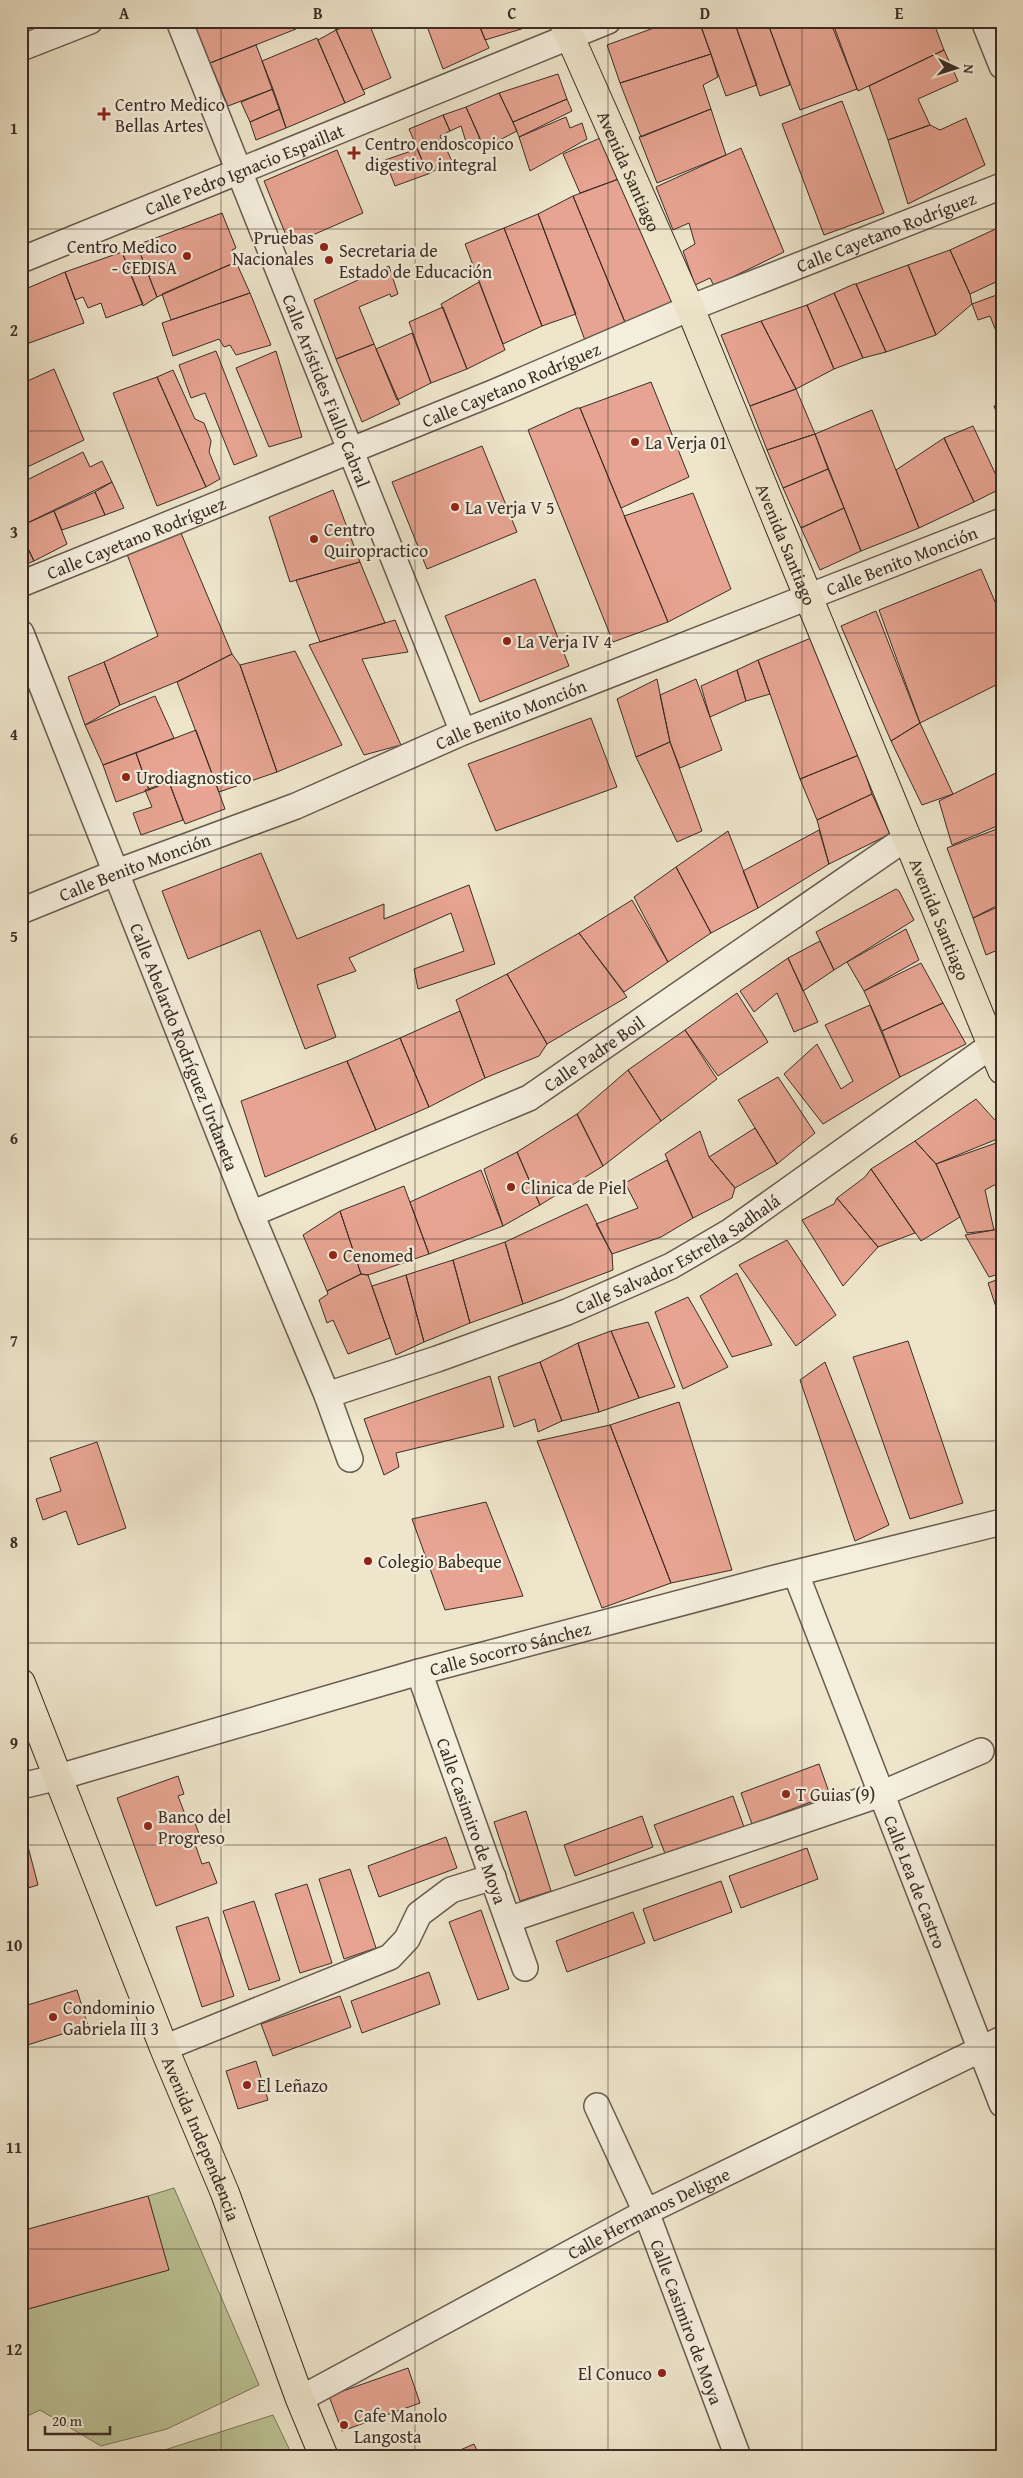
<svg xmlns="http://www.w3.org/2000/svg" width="1023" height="2478" font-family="'Gentium Book Plus',serif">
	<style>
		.green { fill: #bcc395; stroke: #7c785e }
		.building { fill: #e7a492; stroke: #3b2d26 }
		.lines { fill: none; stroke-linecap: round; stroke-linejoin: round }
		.minor-casing { stroke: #685b4f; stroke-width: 28 }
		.major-casing { stroke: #3b2d26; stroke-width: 30 }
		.minor { stroke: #f4eedd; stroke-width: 25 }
		.major { stroke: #eee5cb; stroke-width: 28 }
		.grid { fill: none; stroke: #3b2d26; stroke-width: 1; stroke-opacity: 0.55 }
		.poi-dot { fill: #8f2418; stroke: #f4eedd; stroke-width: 2 }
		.labels { text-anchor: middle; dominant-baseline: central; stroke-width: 4.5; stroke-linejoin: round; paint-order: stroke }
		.poi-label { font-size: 18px; fill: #3b2d26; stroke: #f4eedd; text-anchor: start }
		.street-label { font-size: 18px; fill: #3b2d26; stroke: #f4eedd }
		.neatline { fill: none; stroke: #3b2d26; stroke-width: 2 }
		.grid-label { font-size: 16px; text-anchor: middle; font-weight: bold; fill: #3b2d26 }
	</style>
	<rect width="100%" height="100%" fill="#eee5cb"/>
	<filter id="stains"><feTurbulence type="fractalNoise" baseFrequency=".004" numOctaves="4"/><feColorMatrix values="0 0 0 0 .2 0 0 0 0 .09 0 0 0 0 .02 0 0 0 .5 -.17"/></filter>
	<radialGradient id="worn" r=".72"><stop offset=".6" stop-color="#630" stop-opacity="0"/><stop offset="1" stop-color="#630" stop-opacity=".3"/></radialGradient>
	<path class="green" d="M174,2188L259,2385L167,2429L101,2446L40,2410L21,2419V2311L168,2270L148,2196Z
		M273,2415L293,2457H143Z"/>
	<path class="building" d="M193,21H293L296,29L210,63Z
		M332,21H358L336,30Z
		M358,21H368L391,78L363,90L336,30Z
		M425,21H477L489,48L443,69Z
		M478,21H540L541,23L485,40Z
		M673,21H699L711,54L620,83L607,45Z
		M699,21H734L757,85L726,96Z
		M734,21H767L790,85L760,96Z
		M767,21H832L857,89L800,110Z
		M830,21H933L944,50L858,91Z
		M336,30L365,94L345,103L318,40Z
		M317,38L345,103L286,128L262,61Z
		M256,45L273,89L228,106L210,63Z
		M944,50L958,81L918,99L930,125L888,140L869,86Z
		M711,54L718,77L703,85L711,109L641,137L620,83Z
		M558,74L567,99L513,122L499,93Z
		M273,89L280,109L250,122L241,102Z
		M499,93L517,131L484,148L466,107Z
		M567,99L572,111L519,137L513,122Z
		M842,101L884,213L824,235L782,124Z
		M466,107L480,138L467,145L461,126L450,131L443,115Z
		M280,109L286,128L256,140L250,122Z
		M711,109L726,155L657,183L639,137Z
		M443,115L450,131L440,136L452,161L428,174L409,129Z
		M566,117L570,128L582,123L587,139L530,171L519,137Z
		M966,118L985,165L908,204L888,140L930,125L940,130Z
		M605,136L624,177L580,193L563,154Z
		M741,148L784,252L714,286L710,278L695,285L683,251L695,244L689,223L673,230L656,187Z
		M417,149L428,174L395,186L385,160Z
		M337,150L363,213L290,245L264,181Z
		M624,177L681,302L627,327L573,196Z
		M573,196L627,327L586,343L538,214Z
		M21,205L28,223L21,226Z
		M222,213L236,248L232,250L236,262L157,297L137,245Z
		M538,214L576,314L542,326L504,228Z
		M1002,226V286L998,281L970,294L950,250Z
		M504,228L542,326L503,344L465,244Z
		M137,245L157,297L143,306L122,252Z
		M950,250L970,294L972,304L936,335L908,265Z
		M122,252L143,304L106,318L101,303L88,308L83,297L75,300L65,272Z
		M236,262L250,293L171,320L162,294Z
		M908,265L936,335L886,352L856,284Z
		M389,266L398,294L391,297L390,294L359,307L374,344L336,359L314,300Z
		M65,272L84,323L21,346V291Z
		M479,282L505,350L467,369L441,304Z
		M854,284H856L886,352L863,358L834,293Z
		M250,293L271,345L236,355L230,345L224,347L219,339L173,356L162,323Z
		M834,293L863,358L834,369L807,305Z
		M1002,293V335L998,336L990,316L978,320L972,304Z
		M807,305L834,369L796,389L761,321Z
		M443,307L467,369L431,383L409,322Z
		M761,321L796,389L750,406L721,335Z
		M412,333L431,383L397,400L376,349Z
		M374,344L400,404L362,422L336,359Z
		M216,351L257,456L234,465L205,393L191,398L179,365Z
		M276,351L302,437L269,447L236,368Z
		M54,369L84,440L21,470V384Z
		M173,370L195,419L204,423L211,441L209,452L220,479L206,487L157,377Z
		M157,377L206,487L157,506L113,393Z
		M651,382L689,477L621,508L580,408Z
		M796,389L815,434L767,450L750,406Z
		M1002,403V427L994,406Z
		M577,408H580L668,622L613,642L528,430Z
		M872,410L919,528L861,551L815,434Z
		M973,426L1002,488L974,502L944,438Z
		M815,434L828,469L783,488L767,450Z
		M944,438L974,502L919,528L896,470Z
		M482,446L517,532L427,569L392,482Z
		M83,452L90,467L102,461L112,482L21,526V483Z
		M828,469L844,508L801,528L783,488Z
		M112,482L124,508L105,515L95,492Z
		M333,490L360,562L290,582L269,517Z
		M95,492L105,515L62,530L54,511Z
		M693,493L731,589L668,622L624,516Z
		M844,508L861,551L820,570L801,528Z
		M54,511L67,544L34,561L21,534V526Z
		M178,526L232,654L181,680L120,705L104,662L158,636L125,549Z
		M21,534L34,561L21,566Z
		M360,562L385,623L320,642L296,580Z
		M981,569L1002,618V682L920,723L879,610Z
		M535,579L569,666L480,702L445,616Z
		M876,611L920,723L891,741L841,626Z
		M395,620L408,652L362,659L401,745L364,755L309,645Z
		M811,638L859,755L800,779L758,660Z
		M295,651L342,745L277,772L240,665Z
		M232,654L240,665L277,772L219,792L177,682Z
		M758,660L770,694L746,701L737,670Z
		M104,662L120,705L85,725L68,677Z
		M737,670L746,701L710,717L701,686Z
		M657,679L670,742L636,757L617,699Z
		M696,679L722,750L680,768L670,742L660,695Z
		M155,696L174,738L103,765L85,725Z
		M591,718L617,787L496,831L468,764Z
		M920,723L953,794L922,805L891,741Z
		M196,730L225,809L185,824L169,782L149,790L136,753Z
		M670,742L702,831L677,842L636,757Z
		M136,753L149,790L116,802L103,765Z
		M859,755L872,794L817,820L800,779Z
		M1002,770V824L952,845L939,801Z
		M169,782L183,820L141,835L133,813L152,807L145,790Z
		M872,794L890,834L829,864L817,820Z
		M1002,827V903L973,918L947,848Z
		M819,830L829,864L758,908L743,871Z
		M728,831L758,908L711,933L676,867Z
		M261,853L297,939L384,904V919L469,885L495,964L418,989L414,969L464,951L451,913L349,958L356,971L317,985L336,1037L305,1049L260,930L188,959L162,891Z
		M676,867L711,933L668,962L634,897Z
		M896,889L899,891L914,920L834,970L816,932Z
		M632,900L668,962L624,992L579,933Z
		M1002,905V948L986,955L973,918Z
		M906,929L919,960L864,991L847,962Z
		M579,933L627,997L547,1044L507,974Z
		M820,941L834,970L803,991L788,958Z
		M788,958L818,1022L794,1032L777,993L754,1012L740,991Z
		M921,963L943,1003L882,1031L864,991Z
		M507,974L547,1044L539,1056L485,1078L456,1000Z
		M737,993L768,1042L718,1076L685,1030Z
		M943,1003L966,1044L900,1077L882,1031Z
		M870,1005L900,1077L823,1124L784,1074L817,1044L841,1089L853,1081L825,1025Z
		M460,1011L485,1078L429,1107L400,1038Z
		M685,1030L717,1079L661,1121L628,1070Z
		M400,1038L429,1107L376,1130L347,1061Z
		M347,1061L376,1130L265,1177L241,1101Z
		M628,1070L661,1121L603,1166L577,1114Z
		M778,1077L815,1133L777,1164L738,1100Z
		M976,1099L1002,1128V1137L936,1164L915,1141Z
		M577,1114L603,1166L540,1205L517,1152Z
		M755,1128L777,1164L735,1188L709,1157Z
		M700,1131L709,1157L735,1188L732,1198L693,1218L665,1154Z
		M915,1141L936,1164L960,1217L921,1241L871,1169Z
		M1002,1141V1181L985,1190L994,1230L967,1233L936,1164Z
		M517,1152L540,1205L503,1226L484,1169Z
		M667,1160L693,1218L661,1237L612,1254L596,1224L638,1208L625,1183Z
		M871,1169L915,1233L878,1247L837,1198L865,1177Z
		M481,1170L503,1226L429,1254L410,1202Z
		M404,1186L429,1254L368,1275L361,1274L340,1211Z
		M837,1198L878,1247L843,1286L802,1220L834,1204Z
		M587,1204L612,1254L613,1270L523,1304L505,1242Z
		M340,1211L361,1274L327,1291L303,1235Z
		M1002,1226V1273L989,1277L965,1235L994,1230Z
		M787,1240L836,1315L796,1346L739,1265Z
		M505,1242L523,1304L470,1323L453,1260Z
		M453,1260L470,1323L424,1342L406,1275Z
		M737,1273L772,1345L732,1357L700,1296Z
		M361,1274L368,1275L390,1338L348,1354L333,1320L327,1323L319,1300L328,1294L327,1291Z
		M406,1275L424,1342L396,1355L372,1286Z
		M1002,1278V1325L988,1283Z
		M688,1297L728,1367L683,1389L655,1312Z
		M648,1322L675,1387L639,1398L611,1331Z
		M611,1331L639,1398L599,1412L578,1343Z
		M908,1341L963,1503L910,1519L853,1357Z
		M578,1343L599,1412L562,1421L540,1362Z
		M540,1362L562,1421L538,1432L535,1419L514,1427L498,1377Z
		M825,1362L889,1525L855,1541L800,1380Z
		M490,1376L504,1427L396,1453L399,1467L384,1475L364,1419Z
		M679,1402L732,1570L671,1583L610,1425Z
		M610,1425L671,1583L602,1608L537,1441Z
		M97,1442L126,1528L78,1545L66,1511L43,1520L36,1499L61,1491L50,1458Z
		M486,1502L523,1596L445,1610L412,1519Z
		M819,1764L830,1795L752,1824L741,1793Z
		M178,1776L184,1794L178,1796L186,1817L192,1815L202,1842L195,1844L202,1864L209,1862L217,1883L156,1906L117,1798Z
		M733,1796L744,1827L666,1856L654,1825Z
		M526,1811L551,1891L520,1901L494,1822Z
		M642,1816L653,1847L575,1876L564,1845Z
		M25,1835L38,1885L21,1890V1836Z
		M446,1837L457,1868L379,1897L368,1866Z
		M807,1848L818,1879L741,1908L729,1876Z
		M350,1869L376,1948L344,1959L319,1879Z
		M721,1881L732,1912L654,1941L643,1909Z
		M307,1884L332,1963L300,1973L275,1894Z
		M254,1901L280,1980L249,1990L223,1911Z
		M481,1910L509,1989L478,2000L449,1922Z
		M633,1912L645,1943L567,1972L556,1941Z
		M208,1917L234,1996L202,2007L176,1927Z
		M429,1972L440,2004L362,2033L351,2001Z
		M77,1990L88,2026L21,2047V2007Z
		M340,1996L351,2027L273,2056L261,2024Z
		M256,2061L268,2100L238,2109L226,2071Z
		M148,2196L169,2270L21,2311V2231Z
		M408,2368L420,2403L342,2431L329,2396Z
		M474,2444L480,2457H444Z"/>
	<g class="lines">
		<g class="minor-casing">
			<g id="minor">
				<path id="s1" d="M179,21L463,732"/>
				<path d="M984,21L1002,66"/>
				<path d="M21,48L90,21"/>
				<path id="s2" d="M21,260L608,21"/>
				<path id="s3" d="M21,584L495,392L690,308L1002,186"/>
				<path id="s4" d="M21,633L251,1214L327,1395L350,1459"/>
				<path id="s5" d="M21,911L117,872L296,806L463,732L1002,521"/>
				<path id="s6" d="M251,1214L529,1098L906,838"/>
				<path id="s7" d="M327,1395L437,1359L567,1312L671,1266L731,1231L992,1045"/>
				<path id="s8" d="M796,1574L1002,2104"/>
				<path id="s9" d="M419,1672L525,1968"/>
				<path id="s10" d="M21,1786L59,1777L419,1672L775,1578L1002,1522"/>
				<path d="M508,1920L881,1794L981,1751"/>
				<path d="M164,2048L390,1957L407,1939L419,1914L451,1890L493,1877"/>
				<path id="s11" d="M597,2106L646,2212L738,2457"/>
				<path id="s12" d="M300,2399L646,2212L1002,2039"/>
			</g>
		</g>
		<g class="major-casing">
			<g id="major">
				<path id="s13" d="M563,21L690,308L1002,1070"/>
				<path id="s14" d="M21,1683L164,2048L225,2193L300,2399L324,2457"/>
			</g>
		</g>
		<use href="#minor" class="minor"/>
		<use href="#major" class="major"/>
	</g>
	<path class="grid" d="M221,21V2457M415,21V2457M608,21V2457M802,21V2457M21,229H1002M21,431H1002M21,633H1002M21,835H1002M21,1037H1002M21,1239H1002M21,1441H1002M21,1643H1002M21,1845H1002M21,2047H1002M21,2249H1002"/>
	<g class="poi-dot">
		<path d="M101.5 106.5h5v5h5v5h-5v5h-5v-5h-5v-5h5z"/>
		<path d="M351.5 145.5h5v5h5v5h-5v5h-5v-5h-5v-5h5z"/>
		<circle cx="324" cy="247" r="5"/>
		<circle cx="187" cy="256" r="5"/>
		<circle cx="329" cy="260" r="5"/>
		<circle cx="635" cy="442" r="5"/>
		<circle cx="455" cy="507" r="5"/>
		<circle cx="314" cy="539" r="5"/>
		<circle cx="507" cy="641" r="5"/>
		<circle cx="126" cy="777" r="5"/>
		<circle cx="511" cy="1187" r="5"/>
		<circle cx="333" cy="1255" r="5"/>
		<circle cx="368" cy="1561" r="5"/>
		<circle cx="786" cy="1794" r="5"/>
		<circle cx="148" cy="1826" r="5"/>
		<circle cx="53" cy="2017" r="5"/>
		<circle cx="247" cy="2085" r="5"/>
		<circle cx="662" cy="2373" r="5"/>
		<circle cx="344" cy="2425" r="5"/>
	</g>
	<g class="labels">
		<g class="poi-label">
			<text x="115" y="104">Centro Medico<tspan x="115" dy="21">Bellas Artes</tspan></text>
			<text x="365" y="143">Centro endoscopico<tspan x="365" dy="21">digestivo integral</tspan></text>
			<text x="314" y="237" text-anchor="end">Pruebas<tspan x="314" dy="21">Nacionales</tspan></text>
			<text x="177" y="246" text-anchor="end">Centro Medico<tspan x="177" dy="21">- CEDISA</tspan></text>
			<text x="339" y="250">Secretaria de<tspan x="339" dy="21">Estado de Educación</tspan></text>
			<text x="645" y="442">La Verja 01</text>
			<text x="465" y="507">La Verja V 5</text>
			<text x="324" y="529">Centro<tspan x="324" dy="21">Quiropractico</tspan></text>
			<text x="517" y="641">La Verja IV 4</text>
			<text x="136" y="777">Urodiagnostico</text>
			<text x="521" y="1187">Clinica de Piel</text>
			<text x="343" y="1255">Cenomed</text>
			<text x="378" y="1561">Colegio Babeque</text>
			<text x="796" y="1794">T Guias (9)</text>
			<text x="158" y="1816">Banco del<tspan x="158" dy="21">Progreso</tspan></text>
			<text x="63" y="2007">Condominio<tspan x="63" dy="21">Gabriela III 3</tspan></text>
			<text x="257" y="2085">El Leñazo</text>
			<text x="652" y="2373" text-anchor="end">El Conuco</text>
			<text x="354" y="2415">Cafe Manolo<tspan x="354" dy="21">Langosta</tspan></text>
		</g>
		<g class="street-label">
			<text stroke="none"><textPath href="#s2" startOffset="241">Calle Pedro Ignacio Espaillat</textPath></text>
			<text stroke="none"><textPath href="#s13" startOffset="164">Avenida Santiago</textPath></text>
			<text stroke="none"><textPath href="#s3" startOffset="934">Calle Cayetano Rodríguez</textPath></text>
			<text stroke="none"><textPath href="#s3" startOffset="529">Calle Cayetano Rodríguez</textPath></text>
			<text stroke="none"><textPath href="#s1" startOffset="398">Calle Arístides Fiallo Cabral</textPath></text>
			<text stroke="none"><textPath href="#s3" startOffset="124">Calle Cayetano Rodríguez</textPath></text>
			<text stroke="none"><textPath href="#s13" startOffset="569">Avenida Santiago</textPath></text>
			<text stroke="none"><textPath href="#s5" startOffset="948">Calle Benito Monción</textPath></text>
			<text stroke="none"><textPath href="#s5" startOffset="528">Calle Benito Monción</textPath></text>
			<text stroke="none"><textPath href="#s5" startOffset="122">Calle Benito Monción</textPath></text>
			<text stroke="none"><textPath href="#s13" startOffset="974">Avenida Santiago</textPath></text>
			<text stroke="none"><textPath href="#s4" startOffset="445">Calle Abelardo Rodríguez Urdaneta</textPath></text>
			<text stroke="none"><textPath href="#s6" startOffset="380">Calle Padre Boil</textPath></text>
			<text stroke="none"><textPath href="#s7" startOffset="379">Calle Salvador Estrella Sadhalá</textPath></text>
			<text stroke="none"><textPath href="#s10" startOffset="508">Calle Socorro Sánchez</textPath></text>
			<text stroke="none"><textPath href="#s9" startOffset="158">Calle Casimiro de Moya</textPath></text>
			<text stroke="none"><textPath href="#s8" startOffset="330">Calle Lea de Castro</textPath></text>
			<text stroke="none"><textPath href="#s14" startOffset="490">Avenida Independencia</textPath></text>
			<text stroke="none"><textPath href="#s12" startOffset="395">Calle Hermanos Deligne</textPath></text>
			<text stroke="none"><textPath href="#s11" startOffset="234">Calle Casimiro de Moya</textPath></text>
		</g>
	</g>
	<rect width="1023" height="2478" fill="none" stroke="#eee5cb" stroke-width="55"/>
	<g transform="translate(956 68) rotate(94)" stroke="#f4eedd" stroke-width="4" paint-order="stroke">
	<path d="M0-4L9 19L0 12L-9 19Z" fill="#3b2d26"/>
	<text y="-8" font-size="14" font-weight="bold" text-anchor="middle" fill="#3b2d26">N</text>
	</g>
	<path d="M45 2426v8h65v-8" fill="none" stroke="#3b2d26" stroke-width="2.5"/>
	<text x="52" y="2426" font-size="15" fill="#3b2d26" stroke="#f4eedd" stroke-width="4" paint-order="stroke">20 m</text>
	<rect x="28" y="28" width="968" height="2422" class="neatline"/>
	<g class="grid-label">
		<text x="124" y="19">A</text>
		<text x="318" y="19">B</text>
		<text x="512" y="19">C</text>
		<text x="705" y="19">D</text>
		<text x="899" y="19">E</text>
		<text x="14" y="134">1</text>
		<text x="14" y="336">2</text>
		<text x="14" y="538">3</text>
		<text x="14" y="740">4</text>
		<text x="14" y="942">5</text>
		<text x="14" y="1144">6</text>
		<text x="14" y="1346">7</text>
		<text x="14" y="1548">8</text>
		<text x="14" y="1749">9</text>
		<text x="14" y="1951">10</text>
		<text x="14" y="2153">11</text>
		<text x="14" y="2355">12</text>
	</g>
	<rect width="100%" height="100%" filter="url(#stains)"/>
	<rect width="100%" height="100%" fill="url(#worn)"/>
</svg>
